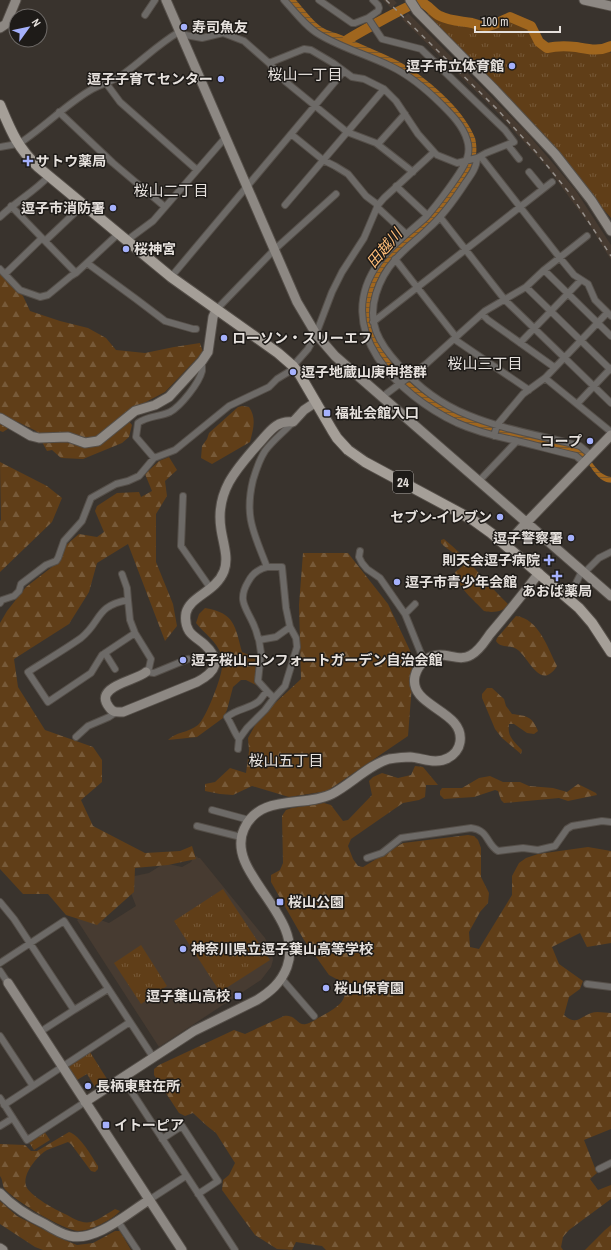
<svg xmlns="http://www.w3.org/2000/svg" width="611" height="1250" font-family="'Archivo Narrow','Noto Sans JP',sans-serif">
	<style>
		.built { fill: #473b31 }
		.grass { fill: url(#grass-tufts) }
		.forest { fill: url(#forest-firs) }
		.water { fill: url(#water-rules) }
		.lines { fill: none; stroke-linecap: round; stroke-linejoin: round }
		.river { stroke: #a0661e; stroke-width: 10 }
		.street-casing { stroke: #554f49; stroke-width: 8 }
		.secondary-casing { stroke: #554f49; stroke-width: 11 }
		.primary-casing { stroke: #554f49; stroke-width: 12 }
		.street { stroke: #6d6a67; stroke-width: 6 }
		.secondary { stroke: #8d8883; stroke-width: 9 }
		.primary { stroke: #a59f98; stroke-width: 10 }
		.rail { stroke: #958f8a; stroke-width: 1.5; stroke-dasharray: 5 5; stroke-linecap: butt }
		.poi-dot { fill: #a5b1fc; stroke: #1e1b18; stroke-width: 1.5 }
		.labels { text-anchor: middle; dominant-baseline: central; stroke-width: 3; stroke-linejoin: round; paint-order: stroke }
		.shield { fill: #1e1b18; stroke: #aaa6a2; stroke-width: 1 }
		.shield-label { font-size: 13px; font-weight: bold; fill: #e6e1dd }
		.poi-label { font-size: 14px; font-weight: bold; fill: #e6e1dd; stroke: #1e1b18; text-anchor: start }
		.neighbourhood-label { font-size: 15px; fill: #e6e1dd; stroke: #1e1b18 }
		.water-label { font-size: 15px; font-style: italic; fill: #ffbd79; stroke: #1e1b18 }
	</style>
	<defs>
		<pattern id="grass-tufts" width="24" height="20" patternUnits="userSpaceOnUse"><rect width="24" height="20" fill="#603e18"/><path d="M3 7l-1-3M5 7V3M7 7l1-3M15 17l-1-3M17 17v-4M19 17l1-3" fill="none" stroke="#775a39"/></pattern>
		<pattern id="forest-firs" width="22" height="20" patternUnits="userSpaceOnUse"><rect width="22" height="20" fill="#603e18"/><path d="M5 1l3.5 6h-7zM16 11l3.5 6h-7z" fill="#775a39"/></pattern>
		<pattern id="water-rules" width="6" height="5" patternUnits="userSpaceOnUse"><rect width="6" height="5" fill="#a0661e"/><path d="M0 2.5h6" fill="none" stroke="#77572e"/></pattern>
	</defs>
	<rect width="100%" height="100%" fill="#39332d"/>
	<path class="built" d="M383,0H394L397,3L391,8Z
		M408,13L527,133L552,162L576,191L611,245V260L591,227L547,167L496,111L402,19Z
		M197,856L198,858H200L265,938L272,952L273,960L271,967L261,980L159,1047L77,920L83,914L109,923L136,906L125,878L149,873L160,866L168,864L182,867L191,862L193,858Z"/>
	<path class="grass" d="M417,11L484,26L510,17L531,26L539,42L547,48H606L611,53V218L549,147Z
		M223,889L270,960L220,992L174,921Z
		M141,945L167,986L141,1004L114,963Z
		M90,1052L107,1079L95,1087L87,1074L77,1080L68,1067Z
		M44,1131L50,1140L34,1150L28,1141Z"/>
	<path class="forest" d="M0,272L23,296L30,311L60,321L88,328L106,338L116,350L145,353L174,347L200,343L203,352L165,392L123,414L132,425L129,437L122,443L83,459L61,458L52,450L47,451L36,431L18,422L3,432L0,431Z
		M242,406L249,407C257,419 253,429 250,442L212,464L201,458L202,446L207,439L209,433L238,407Z
		M169,457L177,470L165,481L167,496L156,514V562L173,604L177,626L165,641L128,544L97,563L89,592L69,624L14,659L18,687L45,730L93,747L102,760V782L81,800L93,826L145,853L180,851L192,846L196,859L168,865L135,868L134,892L97,925L66,915L48,894H23L0,869V623L7,611L26,587L61,560L66,545L79,534L97,537L104,532L95,511L97,506L117,493L139,492L141,497L152,491L145,474L159,461Z
		M0,462L47,486L62,498L52,522L0,572V521L1,520Z
		M444,539C468,558 486,583 508,604C506,612 491,613 484,611C474,600 457,587 455,572L463,566L464,562C457,553 448,551 441,543V540Z
		M303,553H348L388,604L414,659L408,736L327,791L289,797L252,786L233,795L220,794L205,791V784L215,782L230,768L246,773L249,751L248,738L259,718L301,679L299,605Z
		M205,608C235,613 235,626 242,652L255,658L256,675L258,686L246,680H241L233,687L227,710L223,718L197,737L168,740C175,732 188,733 198,725C206,718 222,677 222,666C223,663 222,657 221,654C217,642 204,633 196,623L199,614Z
		M516,616C539,619 547,647 557,666C541,691 530,660 518,650C511,644 501,649 496,641L497,638Z
		M487,688H492L504,699L506,706L512,714C527,716 532,716 538,731L534,734L527,733L514,724H509C507,737 514,741 522,750L521,754L502,738L495,729L482,698V694Z
		M415,766L423,767L438,785H426L425,797L419,800L403,803L351,839L348,846L353,859L358,866L363,867L403,843L468,835L474,836L478,840L481,848V877L489,893L488,903L480,912L469,932L470,947L479,949L512,895V876L519,863L526,858L538,854L588,847L611,851V943L587,947L580,933L552,947L559,964L583,981L580,989L569,997L564,1015C576,1026 580,1017 591,1013C597,1011 605,1013 611,1013V1129L584,1140L597,1173L590,1179L598,1190L611,1185V1199L569,1230L563,1237L561,1247L563,1250H326L322,1246L296,1242L292,1250L277,1249L255,1235L222,1190L223,1180L229,1175L235,1163L216,1133L207,1126L193,1113L185,1116L179,1113L154,1075V1069L159,1065L234,1030L245,1034L284,1016C296,1014 297,1026 306,1024C311,1023 316,1019 320,1017C334,1009 350,1002 344,983L329,975L304,940L271,882V875L280,870L283,863L282,816L286,810L292,808L324,803L331,805L343,821L348,820L372,795L369,781L373,777L382,773L398,778L411,775Z
		M490,776L503,782H520L529,786L553,788L567,792L578,784L596,793L597,795L568,801L559,798L504,803L501,800L498,791L495,790L474,797L444,799L440,795V791L442,788H462L479,778Z
		M69,1132C80,1135 92,1157 98,1166V1169L95,1172L91,1171L71,1144L68,1142C61,1145 54,1147 47,1150C38,1155 20,1176 27,1188C34,1198 54,1209 65,1214C73,1218 81,1224 91,1222C99,1220 108,1213 115,1209L120,1211C112,1220 90,1231 78,1231C63,1230 13,1200 4,1188C2,1184 3,1180 0,1176V1144L25,1145L31,1151H37Z
		M0,1201L17,1216L62,1239L77,1245L93,1243L115,1231H120L131,1250H43L35,1247L0,1224Z
		M611,1225V1250H585L605,1230Z"/>
	<path class="water" d="M287,0H296C304,9 311,19 320,26C328,32 338,33 346,37C363,46 381,52 398,61C425,76 464,109 475,138C477,146 477,155 474,163C466,181 445,209 431,223C416,237 392,255 382,271C374,285 368,302 370,319C371,345 411,389 434,400C447,406 461,410 474,415C493,422 512,430 531,436C547,441 564,445 580,449C591,457 596,475 611,477V483C594,481 592,462 579,455C510,437 442,428 392,371C384,362 376,353 372,342C364,324 362,301 370,283C380,262 390,254 405,238C426,214 446,189 467,164L471,154V144L467,133L459,119L450,108L435,95L416,79L315,29L307,21Z"/>
	<g class="lines">
		<path class="river" d="M347,40C355,35 415,1 420,2C428,4 433,13 440,16C450,21 461,21 472,23C476,24 480,26 484,26C493,27 503,20 510,17L531,26L539,42L547,48C556,46 566,46 576,47C588,49 599,52 611,46"/>
		<g class="street-casing">
			<path id="street" d="M284,0C295,12 306,27 320,35C342,48 367,55 390,66C409,75 427,90 442,105C452,115 463,126 467,140C469,146 469,152 467,158C464,170 435,207 426,217C410,232 392,244 379,262C330,330 398,395 457,423C475,431 494,436 513,440C534,445 555,451 576,456L584,463
				M319,0L352,23H355L368,18L378,11L379,8L378,5L373,0
				M145,15L155,0
				M180,34L202,38L223,33L244,41L269,63L286,82L347,132L376,143L413,172
				M269,63L304,49L311,50L333,63L352,77L364,79L384,89
				M106,83L120,102L197,170
				M59,112L113,163L165,207
				M291,134L323,160L335,166L348,174L366,196L378,205
				M378,144L405,114
				M508,145L519,159
				M0,147L17,144L23,141C46,125 66,105 89,91C100,84 112,82 122,75C142,61 158,44 179,32
				M481,157L560,258L574,275L588,284L595,300L611,316
				M477,158C477,167 471,175 466,182C455,199 443,216 428,229C417,240 405,248 395,260C386,270 380,281 376,294C367,323 379,343 398,364C418,387 440,404 468,415C502,429 538,435 573,444L580,446L591,455
				M529,172L543,189
				M396,186L427,215
				M285,205L384,89L396,101L418,134L434,152
				M11,206L76,273
				M377,207L406,234
				M0,217C15,202 34,192 49,176
				M440,217L505,300L611,403
				M45,241L83,205
				M126,241L153,221L225,138
				M395,259L456,337
				M87,263L136,299L165,321L193,329H196
				M0,269L20,290L40,297L48,295L71,276L76,273L118,234
				M544,270L611,336
				M5,274L42,238
				M171,277L344,71
				M526,287L611,370
				M216,310L274,250L336,194
				M482,314L488,320L554,367
				M373,322L552,182
				M454,339L529,390
				M520,343L581,280
				M293,366L308,349L316,334L332,292L342,272L364,238L378,205L384,198L434,152L437,155L457,163L477,158L486,153L514,142L505,130L421,49L382,39L368,18
				M545,378L611,432
				M382,397L426,364L485,311L526,287L544,270L587,236
				M577,404L611,368
				M494,436L497,425L523,394L545,378L607,313
				M154,458L136,437L138,423C147,416 159,417 170,412C181,406 199,383 202,371C202,368 202,364 202,361
				M479,481L517,441
				M183,496L181,546L211,589
				M360,551L359,557L362,563L367,569L380,578L405,614
				M267,567C258,569 252,574 248,582C236,602 248,609 255,628C257,632 257,636 259,640L276,637L290,627
				M584,573L599,558L611,552
				M122,574L127,588L128,600C95,606 102,621 81,638C64,650 45,661 28,672L48,702L91,673L102,655L135,633
				M128,600L130,620L135,633L151,659L149,668L146,672L154,673L188,659
				M570,600L577,581L582,571
				M0,603L2,600L14,596L19,591L21,584L46,565L56,561L58,558L64,541L82,521L91,498L116,484L128,481L139,476L154,458L175,450L229,406L269,387L277,379L295,368
				M415,604L405,614L424,661
				M259,640L261,653L258,681L267,691
				M105,653L115,669
				M76,737L88,726L109,717L115,713
				M239,739C234,732 232,725 227,717C238,708 250,709 259,701C262,698 264,694 267,691L274,698
				M238,749L239,739L247,728L265,710L274,698L285,686L297,647L296,638L290,627L286,608L282,567H267C254,533 244,517 253,480C256,470 259,460 265,451C273,440 284,432 293,422
				M212,810L249,820
				M197,826L241,837
				M367,858L382,853L401,838L471,828C489,830 486,844 498,851L523,848L538,850L555,846L567,829L572,826L602,821L611,822
				M0,902L14,919L74,1010L40,1032
				M0,963L64,921L153,1057
				M0,971L8,983
				M282,979L314,1016
				M587,984L611,987
				M74,1010L108,989
				M0,1036L33,1086L130,1022
				M122,1077L235,1250
				M0,1098L27,1140L85,1102
				M4,1105L33,1086
				M0,1126L13,1118
				M162,1139L182,1126L218,1181L198,1194
				M599,1169L611,1163
				M149,1200L186,1176
				M117,1220L137,1250"/>
		</g>
		<g class="secondary-casing">
			<path id="secondary" d="M166,0L297,302L316,334L335,356L611,596
				M410,0L417,11L495,90L555,154L591,200L611,231
				M584,0L611,6
				M0,28L6,24L16,0
				M0,418L31,436L39,438L68,437L85,443L98,441L135,411L155,405L169,397L202,361L208,352L213,317L216,310
				M506,545L526,523L611,435
				M146,672C136,681 93,686 109,707C113,713 117,712 123,712L197,682C216,672 222,661 205,645C200,640 193,637 189,631C186,626 185,619 186,613C190,596 216,592 224,571C229,558 223,543 221,529C215,491 237,468 261,441C270,431 277,420 293,422L304,410L316,402
				M8,983L182,1250
				M85,1102L194,1031L257,1000C270,992 281,983 287,967C306,915 224,873 244,829C260,793 303,808 332,794C350,785 370,764 389,759C396,758 403,757 410,757C423,758 436,765 448,758C454,755 459,749 460,742C465,710 408,707 415,676C418,664 428,655 440,655C451,655 461,661 471,655C479,651 485,641 490,634C507,614 523,594 539,573
				M0,1193C13,1207 28,1216 45,1224C53,1229 61,1234 70,1236C96,1242 128,1213 149,1200
				M0,1248L3,1250"/>
		</g>
		<g class="primary-casing">
			<path id="primary" d="M0,105C11,131 17,147 38,167L171,277L278,353L293,366L300,375L332,430L337,438L348,450L365,462L473,520L491,533L579,608L592,623L611,652"/>
		</g>
		<use href="#street" class="street"/>
		<use href="#secondary" class="secondary"/>
		<use href="#primary" class="primary"/>
		<path class="rail" d="M386,0L497,109L536,152L571,195L611,256"/>
	</g>
	<g class="poi-dot">
		<circle cx="184" cy="27" r="4"/>
		<circle cx="512" cy="66" r="4"/>
		<circle cx="221" cy="79" r="4"/>
		<path d="M26 155h4v4h4v4h-4v4h-4v-4h-4v-4h4z"/>
		<circle cx="113" cy="208" r="4"/>
		<circle cx="126" cy="249" r="4"/>
		<circle cx="224" cy="338" r="4"/>
		<circle cx="293" cy="372" r="4"/>
		<rect x="323" y="409" width="8" height="8" rx="2"/>
		<circle cx="590" cy="441" r="4"/>
		<circle cx="500" cy="517" r="4"/>
		<circle cx="571" cy="538" r="4"/>
		<path d="M547 554h4v4h4v4h-4v4h-4v-4h-4v-4h4z"/>
		<path d="M555 570h4v4h4v4h-4v4h-4v-4h-4v-4h4z"/>
		<circle cx="397" cy="582" r="4"/>
		<circle cx="183" cy="660" r="4"/>
		<rect x="276" y="898" width="8" height="8" rx="2"/>
		<circle cx="183" cy="949" r="4"/>
		<circle cx="326" cy="988" r="4"/>
		<rect x="234" y="992" width="8" height="8" rx="2"/>
		<circle cx="88" cy="1086" r="4"/>
		<rect x="102" y="1121" width="8" height="8" rx="2"/>
	</g>
	<g class="labels">
		<rect class="shield" x="393" y="471" width="20" height="22" rx="3"/>
		<g class="shield-label">
			<text x="403" y="482">24</text>
		</g>
		<g class="poi-label">
			<text x="192" y="27">寿司魚友</text>
			<text x="504" y="66" text-anchor="end">逗子市立体育館</text>
			<text x="213" y="79" text-anchor="end">逗子子育てセンター</text>
			<text x="36" y="161">サトウ薬局</text>
			<text x="105" y="208" text-anchor="end">逗子市消防署</text>
			<text x="134" y="249">桜神宮</text>
			<text x="232" y="338">ローソン・スリーエフ</text>
			<text x="301" y="372">逗子地蔵山庚申搭群</text>
			<text x="335" y="413">福祉会館入口</text>
			<text x="582" y="441" text-anchor="end">コープ</text>
			<text x="492" y="517" text-anchor="end">セブン-イレブン</text>
			<text x="563" y="538" text-anchor="end">逗子警察署</text>
			<text x="540" y="560" text-anchor="end">則天会逗子病院</text>
			<text x="405" y="582">逗子市青少年会館</text>
			<text x="557" y="591" text-anchor="middle">あおば薬局</text>
			<text x="191" y="660">逗子桜山コンフォートガーデン自治会館</text>
			<text x="288" y="902">桜山公園</text>
			<text x="191" y="949">神奈川県立逗子葉山高等学校</text>
			<text x="334" y="988">桜山保育園</text>
			<text x="230" y="996" text-anchor="end">逗子葉山高校</text>
			<text x="96" y="1086">長柄東駐在所</text>
			<text x="114" y="1125">イトーピア</text>
		</g>
		<g class="neighbourhood-label">
			<text x="305" y="74">桜山一丁目</text>
			<text x="171" y="190">桜山二丁目</text>
			<text x="485" y="363">桜山三丁目</text>
			<text x="286" y="760">桜山五丁目</text>
		</g>
		<g class="water-label">
			<text transform="translate(384 248) rotate(-50)">田越川</text>
		</g>
	</g>
	<g transform="translate(28 28) rotate(57)"><circle r="19" fill="#1e1b18" stroke="#6e6a67"/>
	<path d="M0-3L7 15L0 10L-7 15Z" fill="#a5b1fc"/>
	<text y="-6" font-size="11" font-weight="bold" text-anchor="middle" fill="#e6e1dd">N</text>
	</g>
	<path d="M475 26v6h85v-6" fill="none" stroke="#e6e1dd" stroke-width="2"/>
	<text x="481" y="26" font-size="12" fill="#e6e1dd" stroke="#1e1b18" stroke-width="3" paint-order="stroke">100 m</text>
</svg>
